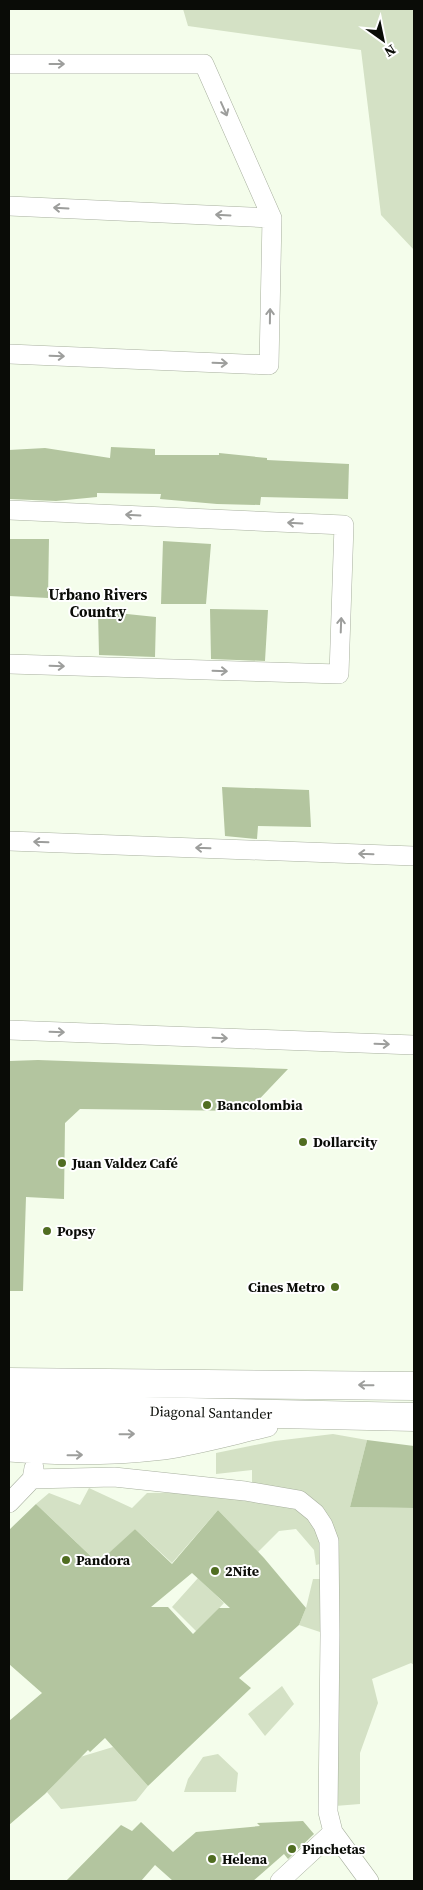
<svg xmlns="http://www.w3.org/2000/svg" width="423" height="1890" font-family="'Source Serif 4',serif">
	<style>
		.green { fill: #d4e1c5 }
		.building { fill: #b3c59f; fill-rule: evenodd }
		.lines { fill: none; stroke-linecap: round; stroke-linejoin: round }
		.minor-casing { stroke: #a8b09f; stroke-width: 20 }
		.primary-casing { stroke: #a8b09f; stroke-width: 29 }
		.minor { stroke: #fff; stroke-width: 19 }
		.primary { stroke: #fff; stroke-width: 28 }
		.oneway { stroke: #9d9e9c }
		.poi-dot { fill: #506d21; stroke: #fff; stroke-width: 2 }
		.labels { text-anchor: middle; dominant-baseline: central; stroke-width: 4; stroke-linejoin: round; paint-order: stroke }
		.poi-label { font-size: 14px; font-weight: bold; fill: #0a0c07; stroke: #fff; text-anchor: start }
		.street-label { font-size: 14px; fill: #0a0c07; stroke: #fff }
		.neighbourhood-label { font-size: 15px; font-weight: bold; fill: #0a0c07; stroke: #fff }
	</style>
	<rect width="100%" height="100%" fill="#f4fdeb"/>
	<path class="green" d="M183,9H414V250L381,215L361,50L188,26Z
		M333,1434L367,1440L350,1507L414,1508V1665L411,1663L372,1679L378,1703L360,1753V1804L335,1806L319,1513L252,1489V1470L216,1474V1453L275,1441Z
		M89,1488L132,1508L147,1493L236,1492L297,1502L314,1515L328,1562L316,1565L314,1550L296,1529L279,1531L258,1552L218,1510L172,1563L135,1529L102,1560H95L36,1504L49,1493L80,1505Z
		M198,1578L224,1603L197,1632L172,1607Z
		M313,1579H329V1635L299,1625L306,1608Z
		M282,1686L294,1704L265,1736L248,1714Z
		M113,1747L148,1786L136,1801L61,1809L47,1792L80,1757Z
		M218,1754L238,1773L236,1792H184L188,1779L203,1757Z"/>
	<path class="building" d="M111,447L155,449V455H219V453L267,458V460L349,464L348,499L261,497L260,505L217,504L160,499L161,494L97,493V497L56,501L9,499V450L45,448L110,458Z
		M9,539H49L48,598L9,596Z
		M163,541L211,544L206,604H161Z
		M210,609L268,610L265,661L211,659Z
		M98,611L156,617L155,657L99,655Z
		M222,787L309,790L311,827L258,826L257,839L225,836Z
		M38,1060L288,1069L248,1111L80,1109L65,1123L64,1199L26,1197L23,1291H9V1061Z
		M367,1440L414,1446V1508L350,1507Z
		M36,1504L98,1563L135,1529L172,1564L218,1510L264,1558L306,1608L299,1625L239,1678L251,1688L148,1786L105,1738L90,1752L88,1750L45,1794L9,1825V1721L42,1693L9,1664V1530ZM192,1573L230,1608H219L193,1634L168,1607H151Z
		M303,1821L314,1834L288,1859L284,1854L253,1881H173L155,1865L141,1881H66L121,1825L132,1831L141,1822L173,1852L196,1832L260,1826L257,1823Z"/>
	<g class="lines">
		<g class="minor-casing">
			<path id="minor" d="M9,64H204L272,218L269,365L9,354
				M9,206L272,218
				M9,510L344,525L339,674L9,664
				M9,841L414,856
				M9,1030L414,1045
				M9,1452C60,1456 112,1456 163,1450C198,1445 233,1435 268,1427
				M32,1479L114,1477L245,1491L299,1500L315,1513L323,1525L329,1541L330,1635L328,1812L333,1832L369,1881
				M9,1503L32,1479L34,1468
				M280,1881L333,1832"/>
		</g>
		<g class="primary-casing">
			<g id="primary">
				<path d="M9,1382L414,1386"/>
				<path id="s1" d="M9,1408L414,1417"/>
				<path d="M9,1433L157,1434L235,1429"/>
			</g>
		</g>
		<use href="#minor" class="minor"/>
		<use href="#primary" class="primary"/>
	</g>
	<defs><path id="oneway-shaft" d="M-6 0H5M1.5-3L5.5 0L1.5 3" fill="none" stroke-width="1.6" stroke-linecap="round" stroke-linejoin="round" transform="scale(1.25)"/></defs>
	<g class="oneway">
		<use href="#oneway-shaft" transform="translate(57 64)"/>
		<use href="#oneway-shaft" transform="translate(224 109) rotate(66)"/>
		<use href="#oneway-shaft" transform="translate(61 208) rotate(-177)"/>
		<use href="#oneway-shaft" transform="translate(223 215) rotate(-177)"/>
		<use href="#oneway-shaft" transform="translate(270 316) rotate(-89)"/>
		<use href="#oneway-shaft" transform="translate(57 356) rotate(2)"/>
		<use href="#oneway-shaft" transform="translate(220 363) rotate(2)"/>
		<use href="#oneway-shaft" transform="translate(133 515) rotate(-177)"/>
		<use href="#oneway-shaft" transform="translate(295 523) rotate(-177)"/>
		<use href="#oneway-shaft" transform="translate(341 625) rotate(-88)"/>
		<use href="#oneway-shaft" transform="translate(57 666) rotate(2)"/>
		<use href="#oneway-shaft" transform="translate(220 671) rotate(2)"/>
		<use href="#oneway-shaft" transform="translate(41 842) rotate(-178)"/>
		<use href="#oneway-shaft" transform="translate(203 848) rotate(-178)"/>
		<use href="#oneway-shaft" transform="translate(366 854) rotate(-178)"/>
		<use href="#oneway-shaft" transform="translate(57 1032) rotate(2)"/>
		<use href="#oneway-shaft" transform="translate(220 1038) rotate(2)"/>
		<use href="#oneway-shaft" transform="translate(382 1044) rotate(2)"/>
		<use href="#oneway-shaft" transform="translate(366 1385) rotate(-179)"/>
		<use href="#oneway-shaft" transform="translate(127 1434) rotate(-1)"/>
		<use href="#oneway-shaft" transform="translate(75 1455) rotate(-1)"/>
	</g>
	<g class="poi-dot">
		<circle cx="207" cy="1105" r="5"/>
		<circle cx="303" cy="1142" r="5"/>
		<circle cx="62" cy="1163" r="5"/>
		<circle cx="47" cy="1231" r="5"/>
		<circle cx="335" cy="1287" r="5"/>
		<circle cx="66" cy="1560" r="5"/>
		<circle cx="215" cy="1571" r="5"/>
		<circle cx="292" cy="1849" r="5"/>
		<circle cx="212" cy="1859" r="5"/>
	</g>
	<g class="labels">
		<g class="poi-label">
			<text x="217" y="1105">Bancolombia</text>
			<text x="313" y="1142">Dollarcity</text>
			<text x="72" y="1163">Juan Valdez Café</text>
			<text x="57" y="1231">Popsy</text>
			<text x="325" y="1287" text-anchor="end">Cines Metro</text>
			<text x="76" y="1560">Pandora</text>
			<text x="225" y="1571">2Nite</text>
			<text x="302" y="1849">Pinchetas</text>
			<text x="222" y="1859">Helena</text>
		</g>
		<g class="street-label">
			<text stroke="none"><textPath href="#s1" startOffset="202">Diagonal Santander</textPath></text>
		</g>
		<g class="neighbourhood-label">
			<text x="98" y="594">Urbano Rivers<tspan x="98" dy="17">Country</tspan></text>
		</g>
	</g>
	<rect width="423" height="1890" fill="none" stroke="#0a0c07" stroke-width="20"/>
	<g transform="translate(383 40) rotate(147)" stroke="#ffffff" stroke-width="4" paint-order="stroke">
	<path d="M0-4L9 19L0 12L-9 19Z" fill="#0a0c07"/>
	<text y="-8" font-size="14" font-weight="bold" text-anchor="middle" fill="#0a0c07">N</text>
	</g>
</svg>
